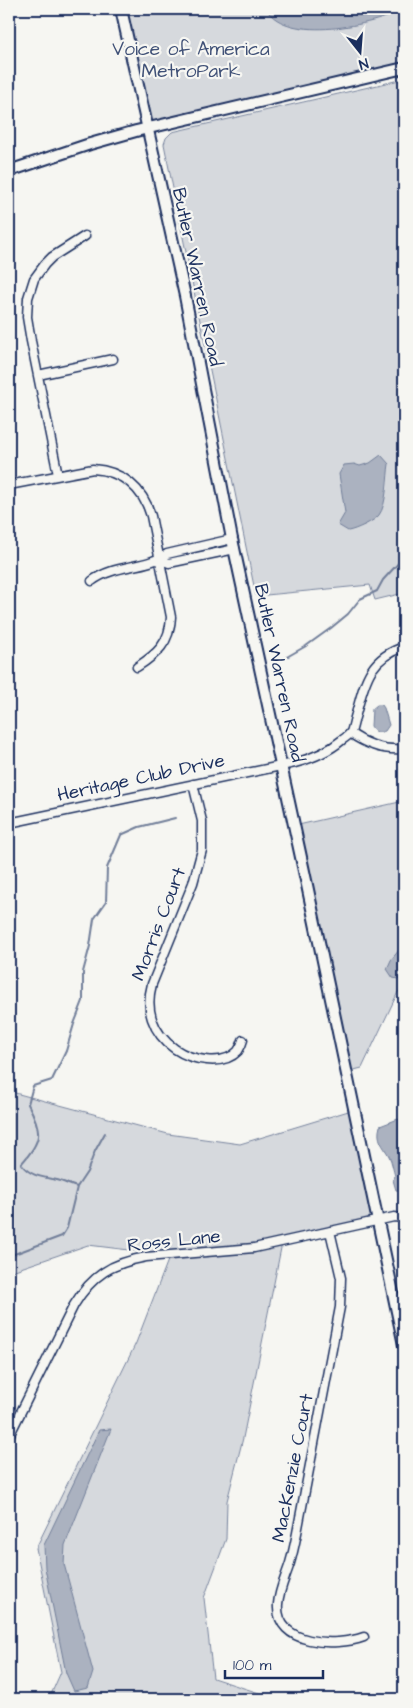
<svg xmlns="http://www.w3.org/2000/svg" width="413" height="1708" font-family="'Architects Daughter',sans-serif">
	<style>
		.green { fill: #d6d9dd; stroke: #78849e }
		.water { fill: #abb2c0; stroke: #717e99 }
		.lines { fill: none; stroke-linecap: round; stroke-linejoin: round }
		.stream { stroke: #717e99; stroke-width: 2 }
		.minor-casing { stroke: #1b2f5e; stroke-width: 11 }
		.major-casing { stroke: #1b2f5e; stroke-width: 14 }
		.minor { stroke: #f6f6f2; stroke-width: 8 }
		.major { stroke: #f6f6f2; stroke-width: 10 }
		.labels { text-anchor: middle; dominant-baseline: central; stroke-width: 4.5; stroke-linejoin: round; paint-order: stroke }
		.park-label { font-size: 19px; fill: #405177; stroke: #f6f6f2 }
		.street-label { font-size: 19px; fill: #1b2f5e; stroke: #f6f6f2 }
	</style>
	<rect width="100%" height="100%" fill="#f6f6f2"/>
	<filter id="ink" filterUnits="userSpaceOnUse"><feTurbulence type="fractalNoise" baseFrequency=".02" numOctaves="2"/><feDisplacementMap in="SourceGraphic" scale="10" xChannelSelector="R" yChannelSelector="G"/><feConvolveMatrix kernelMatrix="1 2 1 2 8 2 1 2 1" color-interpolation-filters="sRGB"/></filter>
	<g filter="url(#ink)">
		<path class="green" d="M127,9H404V63L152,122Z
			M404,79V593L375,600L370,585L256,596L164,144L166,138L172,132Z
			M404,801V988L398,992L362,1068L346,1072L294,826Z
			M9,1057L15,1093L168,1134L240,1144L355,1109L379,1220L282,1243L243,1438L227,1501L226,1539L204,1598L213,1678L265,1695L298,1699H49L61,1672L36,1548L136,1343L170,1255L88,1245L9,1272Z"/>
		<path class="water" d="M266,9H404V10C373,25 288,44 266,9Z
			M381,455L389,464C387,476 387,505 379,515C375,521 355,530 348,531L338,525L345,513L339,474L344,465L354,464L360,466L370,463Z
			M377,705H382L384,708L389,725L385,731C379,733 375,733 371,726L372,709Z
			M404,944V980H403L393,978L387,969L391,960Z
			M398,1119L404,1123V1136L398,1141L399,1146L404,1150V1191L396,1190L393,1180L395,1176C393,1170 392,1162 389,1156C383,1145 376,1140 380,1126Z
			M111,1429L65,1545L64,1564L93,1672L88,1688L74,1691L66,1673L45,1568L44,1545L99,1430Z"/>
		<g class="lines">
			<path class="stream" d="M278,662L306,646L331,628L348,614L360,599L377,591L383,580L404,557
				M77,1187C70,1185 64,1182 57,1180C43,1177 31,1177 21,1164C42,1141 43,1132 28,1104L33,1086L52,1080L66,1051L74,1024L83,1001V972L90,946L94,919L106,902L107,868L121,835L139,827L175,818
				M9,1256L62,1236L67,1228L77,1187L87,1172L95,1151L105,1133"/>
			<g class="minor-casing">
				<path id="minor" d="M38,375L113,359
					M58,475L31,341L27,317L28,298L34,279L45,264L52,257L85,236
					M9,485L93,469C122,471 143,488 151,516L171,617C170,643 157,654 137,667
					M160,559L169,563L235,549
					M92,581C114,564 145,569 167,554L232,539
					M350,733C367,745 384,751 404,749
					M193,784L202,821V850L193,883L152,984C149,995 148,1007 152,1019C156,1031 165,1042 175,1049C191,1060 223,1067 238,1051C240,1048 242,1044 243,1040
					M9,823L295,763C313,758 328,752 342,740C345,738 349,735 351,732C353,727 354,720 356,714C365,681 369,658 404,647
					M330,1231L341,1278L340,1307L297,1533C295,1543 293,1553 290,1563C286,1576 279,1590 278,1604C275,1646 336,1647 364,1637
					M9,1436L74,1305C92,1275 112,1263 146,1257L254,1248L394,1217L404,1218"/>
			</g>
			<g class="major-casing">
				<path id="major" d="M121,9L185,296L232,539L307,885L404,1345
					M9,171L90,144L136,131L404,68"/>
			</g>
			<use href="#minor" class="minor"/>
			<use href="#major" class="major"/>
		</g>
	</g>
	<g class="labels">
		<g class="park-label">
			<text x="191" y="49">Voice of America<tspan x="191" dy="22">MetroPark</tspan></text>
		</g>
		<g class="street-label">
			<text transform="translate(197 277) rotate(78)">Butler Warren Road</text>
			<text transform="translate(279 673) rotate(78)">Butler Warren Road</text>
			<text transform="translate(141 778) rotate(-12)">Heritage Club Drive</text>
			<text transform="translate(159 924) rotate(-69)">Morris Court</text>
			<text transform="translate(174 1241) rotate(-6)">Ross Lane</text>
			<text transform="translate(293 1468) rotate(-79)">MacKenzie Court</text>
		</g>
	</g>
	<rect width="413" height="1708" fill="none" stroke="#f6f6f2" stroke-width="30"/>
	<rect x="15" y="15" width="383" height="1678" fill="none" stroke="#1b2f5e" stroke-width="2" filter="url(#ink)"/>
	<g transform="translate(360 52) rotate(163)" stroke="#f6f6f2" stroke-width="4" paint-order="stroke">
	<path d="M0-4L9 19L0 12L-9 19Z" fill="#1b2f5e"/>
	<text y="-8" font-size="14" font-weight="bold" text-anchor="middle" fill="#1b2f5e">N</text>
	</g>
	<path d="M225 1670v8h98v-8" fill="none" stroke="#1b2f5e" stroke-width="2.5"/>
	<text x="233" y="1670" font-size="15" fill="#1b2f5e" stroke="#f6f6f2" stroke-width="4" paint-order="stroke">100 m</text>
</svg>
